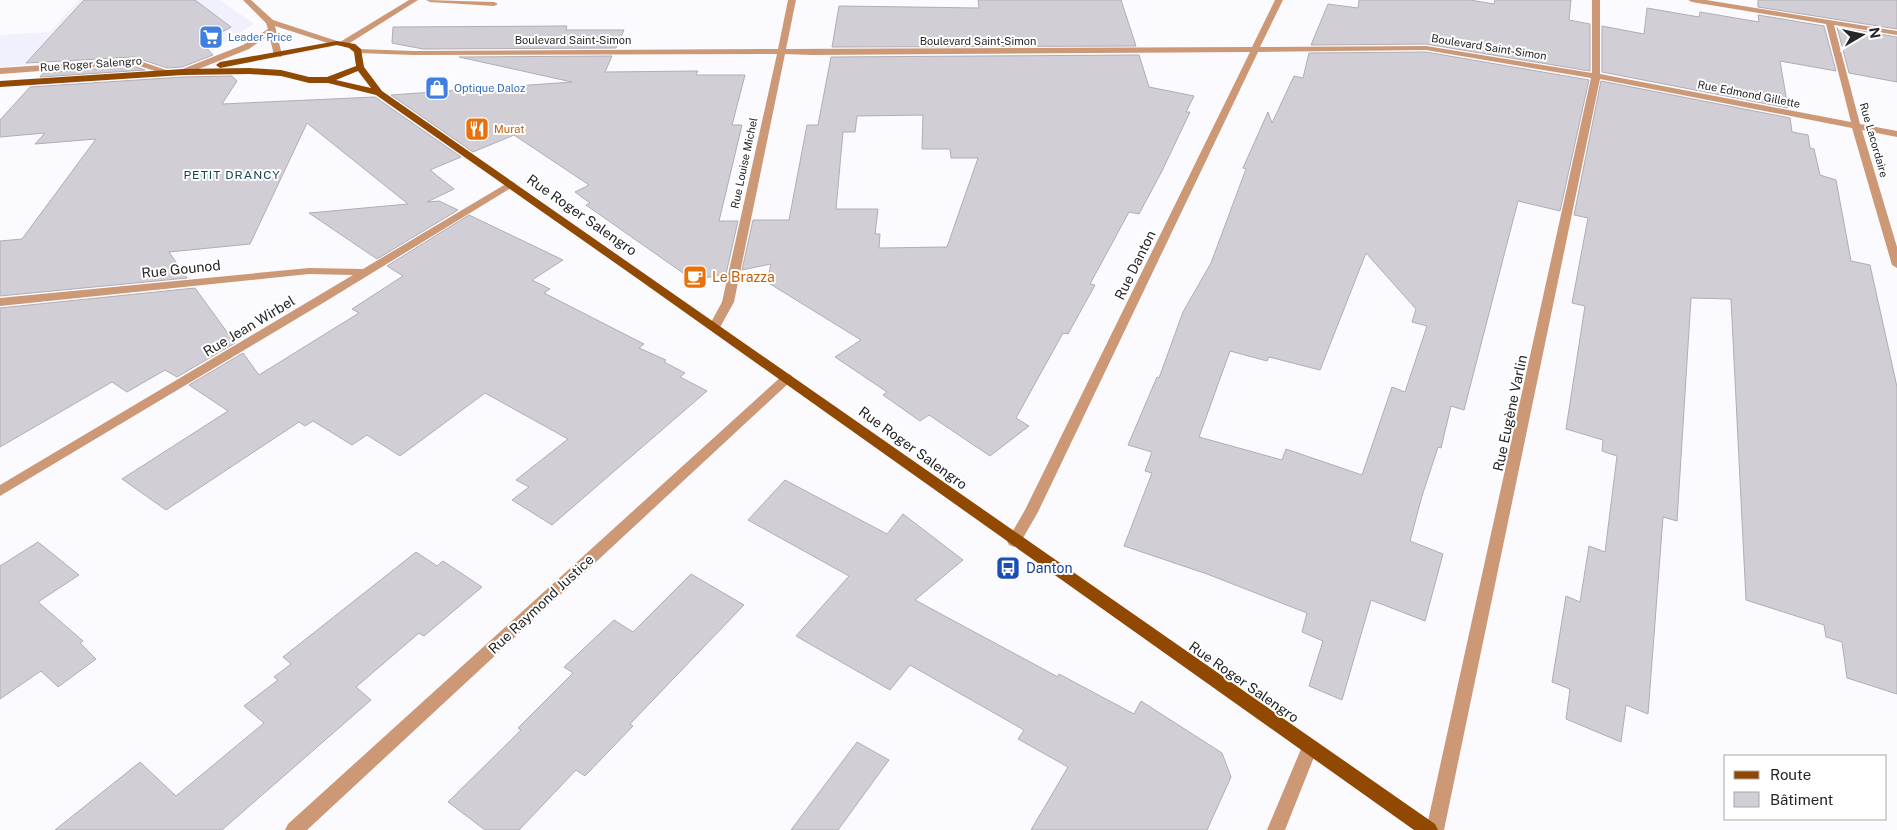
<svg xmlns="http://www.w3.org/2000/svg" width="1897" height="830" font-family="'Public Sans',sans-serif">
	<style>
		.built { fill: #f1f1fe }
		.building { fill: #d2ced5; stroke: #b1adb5; fill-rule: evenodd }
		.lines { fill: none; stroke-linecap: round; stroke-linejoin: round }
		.minor { fill: #cc9875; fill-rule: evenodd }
		.major { fill: #914901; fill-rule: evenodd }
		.labels { text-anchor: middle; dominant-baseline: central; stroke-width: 4; stroke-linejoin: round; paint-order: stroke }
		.far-shop-label { font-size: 11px; fill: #366cbe; stroke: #fff; text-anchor: start }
		.far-street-label { font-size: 11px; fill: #262629; stroke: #fff }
		.far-food-label { font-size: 11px; fill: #c56008; stroke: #fff; text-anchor: start }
		.far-neighbourhood-label { font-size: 12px; letter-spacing: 1px; fill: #134557; stroke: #fff }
		.street-label { font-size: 14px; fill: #262629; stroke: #fff }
		.food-label { font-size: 14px; fill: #c56008; stroke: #fff; text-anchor: start }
		.transit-label { font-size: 14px; fill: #164399; stroke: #fff; text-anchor: start }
	</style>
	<rect width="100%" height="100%" fill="#fafaff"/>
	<path class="built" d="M79,0H220L254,24L212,50L0,67V35L50,32Z"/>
	<path class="building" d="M84,0H195L231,27L202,43L213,55L182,67L167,68L134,57L26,63Z
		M978,0H1121L1136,46L832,47L839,6L979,8Z
		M1359,0H1470L1494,4L1495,0H1571L1569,20L1590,24V71L1426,44L1311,45L1328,4L1358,8Z
		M1758,0H1897V29L1758,7Z
		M1647,8L1699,17L1700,12L1759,22L1758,15L1824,26L1836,71L1780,61L1788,108L1602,72V26L1644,34Z
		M567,26L566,30H624L616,48L423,49L392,43L393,27Z
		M1837,27L1897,37V82L1849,73Z
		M1426,52L1589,80L1560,211L1518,201L1464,410L1451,406L1441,448L1438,447L1422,496L1410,541L1443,554L1425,621L1371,600L1342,700L1309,686L1323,641L1302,632L1307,613L1207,574L1124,546L1152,473L1145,471L1152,452L1128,445L1157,377L1159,378L1183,312L1211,263L1246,169L1243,168L1268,112L1272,123L1294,76L1303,78L1309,53ZM1366,253L1416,309L1412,322L1427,326L1405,392L1392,387L1362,475L1286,449L1282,460L1199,437L1230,351L1267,361L1269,357L1320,370Z
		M1139,55L1149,87L1194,96L1186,112H1190L1162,171L1139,214L1129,212L1090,284L1095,285L1068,334L1063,333L1016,418L1029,426L990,456L929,415L920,421L883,395L887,392L835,357L861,340L767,282L771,264L742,270L753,220H789L807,125H818L831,57ZM923,115L922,149H950L951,158H978L947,247L879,248L880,234H875L878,209H836L843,132H855L857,116Z
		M612,56L605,72L698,71L696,75H745L732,125H742L719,221H738L726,274L693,280L586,205L590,203L575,192L589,185L514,135L473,152L391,95L572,82L459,57Z
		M133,66L145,70L40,77L43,73Z
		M232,76L237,81L222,104L375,97L461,157L430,170L454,189L427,202L439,201L458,210L377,259L309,213L408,204L307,123L250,244L169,252L187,278L0,296V241L22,239L96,139L35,144L45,133L0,137V120L30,87L183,77Z
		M1601,81L1790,118L1792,132L1808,135L1810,148L1814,149L1820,175L1836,180L1851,261L1870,265L1897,387V694L1847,678L1842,642L1826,637L1824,625L1746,600L1731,299L1691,298L1677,521L1663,517L1648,714L1626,705L1621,742L1566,719L1570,689L1552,682L1566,596L1580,602L1589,546L1605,552L1617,456L1602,451L1603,440L1566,429L1585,306L1572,303L1588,218L1574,215Z
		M469,215L563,260L532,280L550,289L544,293L644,344L639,348L666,360L664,362L685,373L680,377L707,391L552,525L512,500L529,487L516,480L568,439L485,393L400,456L367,435L352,445L313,421L305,426L299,422L166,510L122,479L228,411L189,385L243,353L259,375L359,313L352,309L403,276L387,266Z
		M195,288L235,343L177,377L165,370L127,392L112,382L0,447V308Z
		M785,480L887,534L903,514L963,560L915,600L1058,677L1059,674L1134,714L1141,701L1222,753L1231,777L1207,830H1031L1068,767L1018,739L1024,730L910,665L890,690L796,636L849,576L748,520Z
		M38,542L79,575L38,602L83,641L80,643L96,659L58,687L41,671L0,699V566Z
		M416,552L437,566L443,561L482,587L424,636L419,633L356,687L371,700L222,830H55L140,762L176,796L264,723L244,706L278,680L274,677L291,664L283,657Z
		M691,574L744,605L630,724L633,726L585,776L576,770L519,830H485L448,802L521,730L518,728L573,673L564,667L614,620L633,632Z
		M857,742L889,760L838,830H791Z"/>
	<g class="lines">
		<path class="minor" d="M243,0H251L273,20L340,42L409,0H418L345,46L334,45L275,26L282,55L281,57L274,55L269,35L249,49L186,74H180V70L243,45L268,29L266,23Z
			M426,0L494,2L498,4L494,6L430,2Z
			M788,0H796L786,49L1252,47L1275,0H1283L1260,47L1426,46L1592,73V0H1600V74L1851,122L1826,24L1692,2L1688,0H1706L1897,31V35L1834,25L1860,124L1897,131V137L1862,130L1897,247V268L1892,265L1852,128L1600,79L1444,830H1426L1591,78L1426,50L1258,52L1038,512L1019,545L1014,547L1009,545L1007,541L1025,510L1250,52L812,55L785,54L734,302L718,331L714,332L708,328L722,302L777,54L414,55L358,53L354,51L358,49L414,51L778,49Z
			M134,59L175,73L171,76L133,64L0,74V68Z
			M511,181L516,184L514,186L323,303L0,496V485L353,275L309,274L0,306V298L309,268L363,269Z
			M787,374L791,375L793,378L791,381L307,830H285L288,824L783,375Z
			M1310,739L1316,742L1318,747L1285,830H1267L1304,742Z"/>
		<path class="major" d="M337,41L355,44L361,49L364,67L382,91L1435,824L1438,830H1414L638,279L376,95L328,83H309L281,76L249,74L183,75L0,87V81L183,69L249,68L281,70L309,77H327L356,66L354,52L349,48L337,45L220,68L216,65L220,62ZM358,71L371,88L336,80Z"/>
	</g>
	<defs>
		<g id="supermarket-square" transform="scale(1.25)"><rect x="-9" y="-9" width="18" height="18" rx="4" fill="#3f7fe0" stroke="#fff"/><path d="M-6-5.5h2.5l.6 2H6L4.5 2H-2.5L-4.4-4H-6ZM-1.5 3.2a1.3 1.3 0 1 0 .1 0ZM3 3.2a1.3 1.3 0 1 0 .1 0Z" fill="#fff"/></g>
		<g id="shop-square" transform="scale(1.25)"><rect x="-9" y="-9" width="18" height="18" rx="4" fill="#3f7fe0" stroke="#fff"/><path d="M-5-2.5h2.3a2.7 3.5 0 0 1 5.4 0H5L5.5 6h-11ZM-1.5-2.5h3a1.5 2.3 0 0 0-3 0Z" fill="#fff"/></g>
		<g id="restaurant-square" transform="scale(1.25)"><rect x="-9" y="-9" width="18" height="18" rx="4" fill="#e8710a" stroke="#fff"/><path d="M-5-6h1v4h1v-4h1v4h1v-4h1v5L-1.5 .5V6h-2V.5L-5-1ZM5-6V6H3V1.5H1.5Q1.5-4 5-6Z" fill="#fff"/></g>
		<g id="cafe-square" transform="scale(1.25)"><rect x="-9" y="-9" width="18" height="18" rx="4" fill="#e8710a" stroke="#fff"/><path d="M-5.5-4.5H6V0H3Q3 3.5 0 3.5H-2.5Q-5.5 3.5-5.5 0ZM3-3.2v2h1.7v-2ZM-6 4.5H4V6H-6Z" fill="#fff"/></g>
		<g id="bus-square" transform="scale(1.25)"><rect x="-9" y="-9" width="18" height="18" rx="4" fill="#1a4fb4" stroke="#fff"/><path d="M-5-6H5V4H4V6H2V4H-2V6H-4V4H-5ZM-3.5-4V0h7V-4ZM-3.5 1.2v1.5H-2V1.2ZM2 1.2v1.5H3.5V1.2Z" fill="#fff"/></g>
	</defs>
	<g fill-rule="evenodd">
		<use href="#supermarket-square" x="211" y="37"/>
		<use href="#shop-square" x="437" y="88"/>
		<use href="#restaurant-square" x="477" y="129"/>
		<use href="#cafe-square" x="695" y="277"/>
		<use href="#bus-square" x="1008" y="568"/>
	</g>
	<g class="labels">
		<g class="far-shop-label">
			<text x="228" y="37">Leader Price</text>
			<text x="454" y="88">Optique Daloz</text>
		</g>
		<g class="far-street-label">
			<text x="573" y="40">Boulevard Saint-Simon</text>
			<text x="978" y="41">Boulevard Saint-Simon</text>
			<text transform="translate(1489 47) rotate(9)">Boulevard Saint-Simon</text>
			<text transform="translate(91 64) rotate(-4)">Rue Roger Salengro</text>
			<text transform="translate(1749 94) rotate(11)">Rue Edmond Gillette</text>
			<text transform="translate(1874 140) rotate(74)">Rue Lacordaire</text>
			<text transform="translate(744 163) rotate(-78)">Rue Louise Michel</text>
		</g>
		<g class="far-food-label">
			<text x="494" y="129">Murat</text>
		</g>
		<g class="far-neighbourhood-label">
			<text x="232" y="175">PETIT DRANCY</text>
		</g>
		<g class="street-label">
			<text transform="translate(582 215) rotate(35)">Rue Roger Salengro</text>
			<text transform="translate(1135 265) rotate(-64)">Rue Danton</text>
			<text transform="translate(181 269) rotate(-6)">Rue Gounod</text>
			<text transform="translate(249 326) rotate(-31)">Rue Jean Wirbel</text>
			<text transform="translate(1510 413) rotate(-78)">Rue Eugène Varlin</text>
			<text transform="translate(913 448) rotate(36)">Rue Roger Salengro</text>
			<text transform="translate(541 604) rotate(-43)">Rue Raymond Justice</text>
			<text transform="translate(1244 682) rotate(35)">Rue Roger Salengro</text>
		</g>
		<g class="food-label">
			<text x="712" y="277">Le Brazza</text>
		</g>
		<g class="transit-label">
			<text x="1026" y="568">Danton</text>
		</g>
	</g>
	<rect x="1724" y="755" width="162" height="65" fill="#ffffff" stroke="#a8a8a9"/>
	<rect x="1734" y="771" width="25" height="8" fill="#914901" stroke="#a8a8a9"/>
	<text x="1770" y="780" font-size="15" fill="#262629">Route</text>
	<rect x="1734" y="792" width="25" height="15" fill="#d2ced5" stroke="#a8a8a9"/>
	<text x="1770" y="805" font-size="15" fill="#262629">Bâtiment</text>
	<g transform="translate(1862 35) rotate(81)" stroke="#ffffff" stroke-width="4" paint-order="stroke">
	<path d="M0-4L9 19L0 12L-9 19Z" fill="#262629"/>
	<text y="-8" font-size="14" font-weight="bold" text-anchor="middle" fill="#262629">N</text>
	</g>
</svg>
